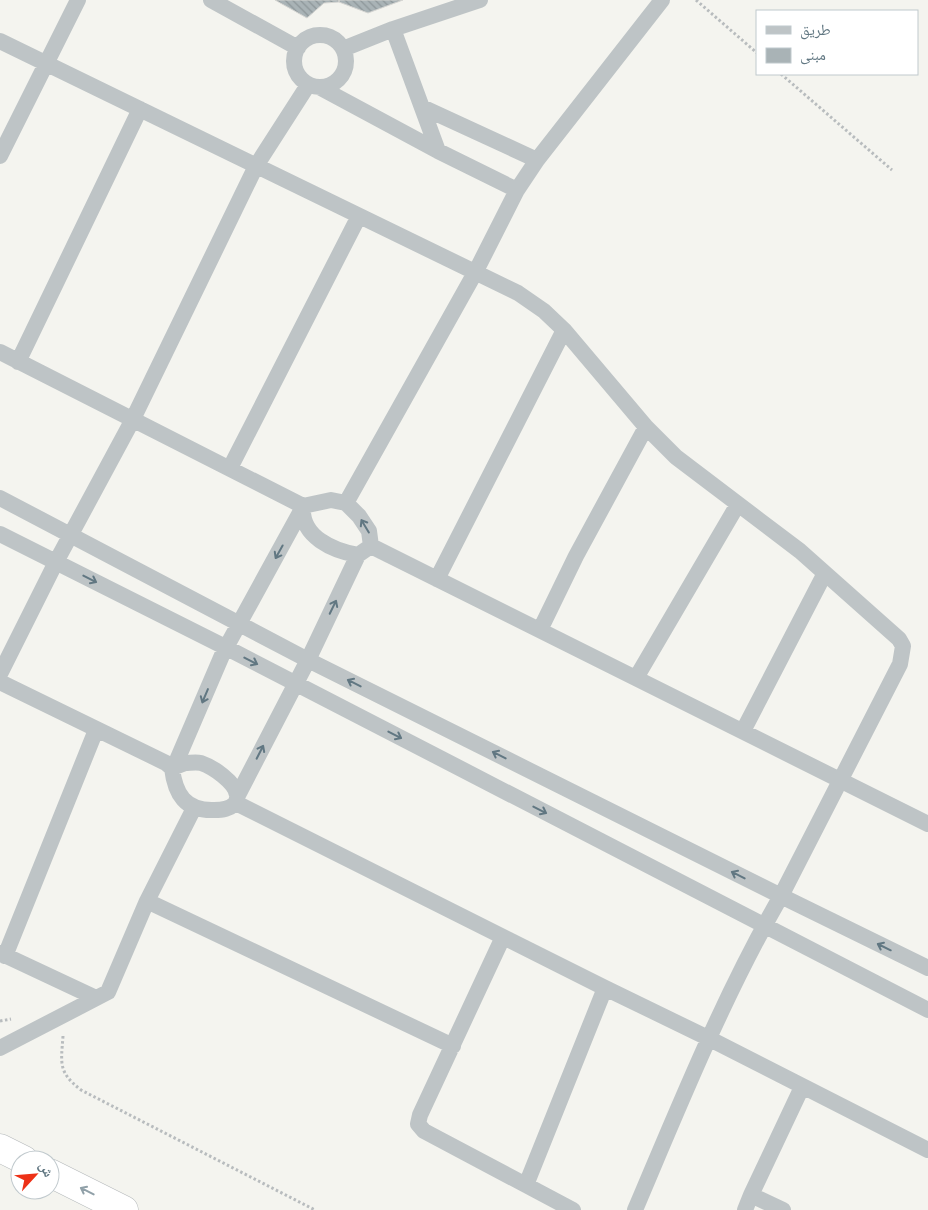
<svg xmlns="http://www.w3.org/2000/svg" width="928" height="1210" font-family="'Nunito Sans','Noto Naskh Arabic',sans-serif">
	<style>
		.building { fill: url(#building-back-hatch); stroke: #d5d5d2 }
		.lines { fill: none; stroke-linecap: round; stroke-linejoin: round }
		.motorway-casing { stroke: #b3b8ba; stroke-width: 29 }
		.path { stroke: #b8bcbe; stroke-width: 3; stroke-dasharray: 2.5 2.5; stroke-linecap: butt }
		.minor { stroke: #bec4c6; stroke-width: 16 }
		.motorway { stroke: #fff; stroke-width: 28 }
		.oneway { stroke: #617782 }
		.oneway2 { stroke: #90a0a8 }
	</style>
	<defs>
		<pattern id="building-back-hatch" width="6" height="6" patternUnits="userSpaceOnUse" patternTransform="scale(1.25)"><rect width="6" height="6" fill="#a9b3b6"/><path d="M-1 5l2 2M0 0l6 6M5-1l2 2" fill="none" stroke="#8d9699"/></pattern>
	</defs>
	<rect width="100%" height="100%" fill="#f4f4ef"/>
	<path class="building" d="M275,0H339V2L324,3L307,18Z
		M339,0H403L368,13L339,2Z"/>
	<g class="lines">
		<g class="motorway-casing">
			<path id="motorway" d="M0,1148L24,1160
				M50,1173L124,1210"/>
		</g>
		<path class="path" d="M696,0L757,53
			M781,74L892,170
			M0,1021L11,1019
			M63,1036C61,1064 58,1072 81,1090L315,1210"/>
		<path class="minor" d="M211,0L298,48
			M393,29L438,151
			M294 61a26 26 0 1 1 52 0a26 26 0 1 1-52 0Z
			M0,41L518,293L544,311L564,330L646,427L676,457L800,551L899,639L903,646L900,664L781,896C723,997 680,1104 635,1210
			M343,49L393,29L480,0
			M319,87L438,151L517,190
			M422,107L537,160
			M0,156L78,0
			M0,352L303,506L331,500L346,503L359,516L369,531L371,546L358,555C334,551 300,537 303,506
			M18,362L140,109
			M230,468L359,216
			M0,498L308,660L781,896L928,968
			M346,503L476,271L517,190L537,160L662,0
			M0,534L227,648L928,1010
			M371,546L928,824
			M437,579L564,330
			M540,630L576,556L646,427
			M0,674L56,562L132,421L256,166L308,85
			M636,678L738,504
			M0,682L166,763L172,768
			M743,731L825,573
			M185,763C190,763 196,762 201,763C213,767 235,782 237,795C238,796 236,802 236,803C229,809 223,810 214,810C185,811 175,794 172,768Z
			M175,765L223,653L302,509
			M238,795L308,660L358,555
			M236,803L605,988L708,1038L928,1150
			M147,901L453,1046
			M503,937L420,1115L418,1124L424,1131L573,1210
			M0,953L96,998
			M5,956L96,730
			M0,1048L108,992L147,901L194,808
			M526,1185L605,988
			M745,1210L751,1195
			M783,1210L751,1195L802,1087"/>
		<use href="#motorway" class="motorway"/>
	</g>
	<defs><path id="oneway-shaft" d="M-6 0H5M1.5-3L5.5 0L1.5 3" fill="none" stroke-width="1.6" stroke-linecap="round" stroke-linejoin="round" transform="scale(1.25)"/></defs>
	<g class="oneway">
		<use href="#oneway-shaft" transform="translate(365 526) rotate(-121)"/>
		<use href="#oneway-shaft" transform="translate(279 552) rotate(119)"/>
		<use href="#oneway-shaft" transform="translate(90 579) rotate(27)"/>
		<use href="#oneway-shaft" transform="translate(333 607) rotate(-64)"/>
		<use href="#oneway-shaft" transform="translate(251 661) rotate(27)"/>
		<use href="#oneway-shaft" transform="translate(354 683) rotate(-153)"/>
		<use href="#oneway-shaft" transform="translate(205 696) rotate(113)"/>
		<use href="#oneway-shaft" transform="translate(395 735) rotate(27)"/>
		<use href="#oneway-shaft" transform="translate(260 752) rotate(-63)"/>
		<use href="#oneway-shaft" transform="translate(499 755) rotate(-153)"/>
		<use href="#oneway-shaft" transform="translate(540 810) rotate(27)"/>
		<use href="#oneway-shaft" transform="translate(738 875) rotate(-153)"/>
		<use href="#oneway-shaft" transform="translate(884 947) rotate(-154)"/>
	</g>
	<use class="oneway2" href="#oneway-shaft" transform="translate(87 1191) rotate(-153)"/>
	<rect x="756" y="10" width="162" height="65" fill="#ffffff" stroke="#c0c9cd"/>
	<rect x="766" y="26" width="25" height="8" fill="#bec4c6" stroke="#c0c9cd"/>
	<text x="800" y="35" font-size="15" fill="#617782">طريق</text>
	<rect x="766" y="48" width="25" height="15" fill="#a9b3b6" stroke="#c0c9cd"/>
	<text x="800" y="60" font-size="15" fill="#617782">مبنى</text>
	<g transform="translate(35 1175) rotate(64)"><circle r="24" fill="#ffffff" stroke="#c0c9cd"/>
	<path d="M0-4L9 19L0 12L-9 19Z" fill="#ed3117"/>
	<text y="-8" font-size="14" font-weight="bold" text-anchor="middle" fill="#617782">ش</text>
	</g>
</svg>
